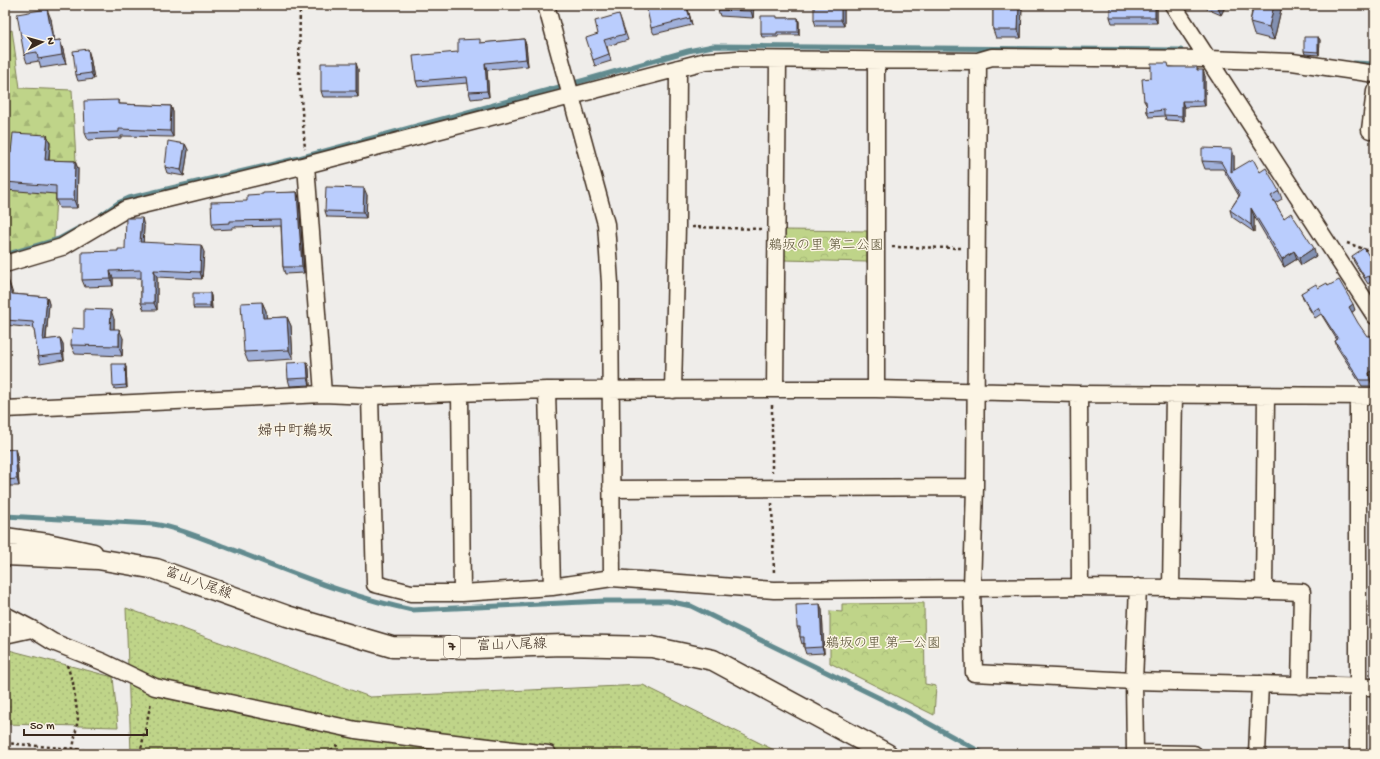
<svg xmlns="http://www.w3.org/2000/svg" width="1380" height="759" font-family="'Gochi Hand','Klee One',sans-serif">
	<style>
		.grass { fill: url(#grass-dots); stroke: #7d7f54 }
		.forest { fill: url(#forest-firs); stroke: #7d7f54 }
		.park { fill: url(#park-crowns); stroke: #7d7f54 }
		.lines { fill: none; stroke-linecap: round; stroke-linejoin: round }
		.stream { stroke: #628b8f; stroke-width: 5 }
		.minor-casing { stroke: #3b2a1e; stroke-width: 19 }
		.major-casing { stroke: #3b2a1e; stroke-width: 23 }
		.path { stroke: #3b2a1e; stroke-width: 2.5; stroke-dasharray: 3 3; stroke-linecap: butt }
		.minor { stroke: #fcf5e5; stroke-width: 16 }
		.major { stroke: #fcf5e5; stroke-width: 20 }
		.wall { fill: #a0b0da; stroke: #3b2a1e }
		.shaded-wall { fill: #8290b1; stroke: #3b2a1e }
		.building { fill: #bacdfd; stroke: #3b2a1e }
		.labels { text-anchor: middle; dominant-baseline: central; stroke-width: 3; stroke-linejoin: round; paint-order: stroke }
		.shield { fill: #fcf5e5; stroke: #75675a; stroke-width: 1 }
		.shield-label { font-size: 13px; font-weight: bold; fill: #3b2a1e }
		.park-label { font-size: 14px; fill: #5c5439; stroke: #fcf5e5 }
		.street-label { font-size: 14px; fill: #3b2a1e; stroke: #fcf5e5 }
		.neighbourhood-label { font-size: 15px; fill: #3b2a1e; stroke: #fcf5e5 }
	</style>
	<defs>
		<pattern id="grass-dots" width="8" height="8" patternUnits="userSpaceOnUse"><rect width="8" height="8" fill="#bfd489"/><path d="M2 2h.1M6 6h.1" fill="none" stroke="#a5b676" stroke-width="1.8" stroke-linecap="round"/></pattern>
		<pattern id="forest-firs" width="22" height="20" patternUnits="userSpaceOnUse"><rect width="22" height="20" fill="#bfd489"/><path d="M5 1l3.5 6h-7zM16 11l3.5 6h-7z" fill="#a5b676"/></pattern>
		<pattern id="park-crowns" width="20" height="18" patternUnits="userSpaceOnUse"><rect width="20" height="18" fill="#bfd489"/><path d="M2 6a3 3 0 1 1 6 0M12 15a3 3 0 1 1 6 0" fill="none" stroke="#a5b676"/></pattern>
	</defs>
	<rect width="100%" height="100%" fill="#efedea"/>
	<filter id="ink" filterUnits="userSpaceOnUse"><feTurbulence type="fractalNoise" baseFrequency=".025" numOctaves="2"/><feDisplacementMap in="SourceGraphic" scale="8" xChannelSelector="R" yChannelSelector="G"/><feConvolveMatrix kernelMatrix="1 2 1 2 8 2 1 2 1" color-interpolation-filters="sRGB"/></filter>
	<g filter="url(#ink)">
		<path class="grass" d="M126,608L370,697L643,685L782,754H131Z
			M5,649L113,677L118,727L5,724Z"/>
		<path class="forest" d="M12,30L20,88L72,90L76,161L57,167L54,239L5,258V33Z"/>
		<path class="park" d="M785,230L867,231V262L784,260Z
			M924,603L925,684L936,686L934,715L830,663V611L842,612V604Z"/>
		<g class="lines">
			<path class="stream" d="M1354,63L1375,64
				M101,215L118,203L129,198L299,158L585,80L688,51L713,46L1181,50
				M5,255L59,239L79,228
				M5,516L153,524C179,528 204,539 228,548C289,571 348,597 412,610L605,601H668L691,606L908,712L984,754"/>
			<g class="minor-casing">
				<path id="minor" d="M546,5L606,224L610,283L612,578
					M1173,5L1375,316
					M978,61L975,487L972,588L974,673L1134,681L1375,687
					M1370,130L1375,91
					M306,165L323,394
					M5,264L62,247L126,209L306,165L706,61L738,59L978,61L992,57L1208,59L1292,62L1375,74
					M775,389L778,60
					M876,389V61
					M547,390L552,587
					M673,390L677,226L678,68
					M460,393L462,593
					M1079,394L1080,587
					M370,396L375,584L411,593H462L552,587L612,578L774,590L1080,587L1171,588L1302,592L1300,686
					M5,409L323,394L370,396L547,390L775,389H876L1079,394L1375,396
					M611,489L975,487
					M5,536L48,542L94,552
					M1138,587L1134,681L1135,753L1194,754
					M1171,588L1174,394
					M1264,591L1266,396
					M5,615L32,629L53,642L103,662L155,687L356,730L429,740L548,754
					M5,635L32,629
					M1257,754L1260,684
					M1358,754V396"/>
			</g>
			<g class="major-casing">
				<path id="major" d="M5,555L98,559L156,569L287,616L392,647L474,648L563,645L652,647L713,660L887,754"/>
			</g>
			<path class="path" d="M300,5L299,73L305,149
				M692,227L761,229
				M1347,243L1375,253
				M892,247L961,248
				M772,405V472
				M772,503L774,574
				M67,665L73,683L78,718L73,749
				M5,743L129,754
				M140,754L151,702
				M326,754L340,743"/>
			<use href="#minor" class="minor"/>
			<use href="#major" class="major"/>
		</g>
		<path class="wall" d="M687,5L692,25L654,34L651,28Z
			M754,5L753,18L720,16L718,10Z
			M844,5V26H816L814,20Z
			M993,5H1022L1021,38H996L993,30Z
			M1157,5V23H1112L1110,17Z
			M1206,5H1226L1221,15L1207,9Z
			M1228,5H1282L1274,40L1254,35L1250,22L1252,11Z
			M1294,5H1309L1308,8Z
			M619,14L628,40L607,46L611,61L595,66L593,60L598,34Z
			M778,18H798L799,22V35H778V37H762L761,34Z
			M51,19L54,41L60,40L63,50L66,64L41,68L39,61L27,63L24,54Z
			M1318,37L1320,40L1319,55L1305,54L1304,51Z
			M524,39L526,45L528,66L487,70L489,97L471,99L469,92L468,83L418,87L416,81L458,52L482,43Z
			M90,56L94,79L78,81L76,75Z
			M1170,67L1199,70L1205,76V106L1184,107V121L1166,120L1165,116L1149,117L1147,112V106L1144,101L1151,78Z
			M358,69V97H323L321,91Z
			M118,100L120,104L171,106L173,112V137L121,136V138L88,140L85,133Z
			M47,135L50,143L49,161H75L78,169L77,208H59L56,200V194L5,190V153H11Z
			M185,144L188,150L184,176L167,173L165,167Z
			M1234,156V170L1260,172L1279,191L1282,199L1275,203L1284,218L1316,256L1301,265L1297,259L1284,267L1254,216V232L1232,217L1230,210L1239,196L1223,169H1205L1202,161Z
			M297,192L299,198L304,273L285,274L283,267L281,226L232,227V229L214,230L212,224L247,201L263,194Z
			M367,195L366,218L327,217L325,211Z
			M144,226L143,243L204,252L202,279L157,277V310H144L141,303V278H113V286L85,287L82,280L118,251L125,249Z
			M1352,256L1375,266V288L1371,282L1368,284L1354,262Z
			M5,273H6L13,294L47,297L49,304L46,340L60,338L63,344L64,360L40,364L38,357L34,328L5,325Z
			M1328,286L1355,310L1352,312L1371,379L1372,386H1362L1337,347L1335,341L1337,340L1321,314L1315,318L1303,299L1301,293L1318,288Z
			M210,293L211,296L212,309H194L193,306Z
			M262,302L266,311V318L287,317L291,326L293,359L248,362L244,352Z
			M114,319V329L123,338L122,356L75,354L71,345L84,329Z
			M307,362L309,369L310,385L290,386L288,379Z
			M126,367L127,388L115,389L113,386Z
			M15,449L17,456L19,486H5V450Z
			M820,604L822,610L824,653L806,654L804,648V643L802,644L800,637V634L797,627Z"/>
		<path class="shaded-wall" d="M686,5H687L692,25L690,18Z
			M751,5H754L753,18L751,11Z
			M841,5H844V26L841,20Z
			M1019,5H1022L1021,38L1018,30Z
			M1155,5H1157V23L1155,17Z
			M1217,5H1226L1221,15Z
			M1274,5H1282L1274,40L1269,27Z
			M47,9L51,19L56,51L53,41Z
			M798,18L799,22V35L798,32Z
			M1318,37L1320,40L1319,55L1318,52Z
			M524,39L526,45L528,66L526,59Z
			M60,40L63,50L66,64L62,55Z
			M88,49L90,56L94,79L91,73Z
			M356,63L358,69V97L356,91Z
			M485,63L487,70L489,97L487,91Z
			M1203,70L1205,76V106L1203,101Z
			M1182,101L1184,107V121L1182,116Z
			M171,106L173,112V137L170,131Z
			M47,135L50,143L48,168L45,160Z
			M185,144L188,150L184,176L181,170Z
			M1232,149L1234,156V179L1231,172Z
			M75,161L78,169L77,208L74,200Z
			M364,188L367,195L366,218L363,212Z
			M297,192L299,198L304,273L302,267Z
			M1251,208L1254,216V232L1251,225Z
			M142,218L144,226L143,250L140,242Z
			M201,245L204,252L202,279L200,272Z
			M1314,248L1316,256L1301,265L1299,258Z
			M1294,251L1297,259L1284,267L1282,259Z
			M154,270L157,277V310L154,303Z
			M110,271L113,278V286L111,279Z
			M210,293L211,296L212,309L210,306Z
			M47,297L49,304L45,346L43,340Z
			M262,302L266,311L267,328L263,318Z
			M1353,304L1355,310L1351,313L1349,307Z
			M111,310L114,319V338L110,329Z
			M287,317L291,326L293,359L289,350Z
			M119,329L123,338L122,356L119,346Z
			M60,338L63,344L64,360L62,354Z
			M307,362L309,369L310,385L308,378Z
			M125,364L126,367L127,388L126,385Z
			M1375,368V376L1371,379L1372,386L1370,380L1369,373Z
			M15,449L17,456L19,486L17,479Z
			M820,604L822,610L824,653L822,647Z"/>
		<path class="building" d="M646,5H686L690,18L651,28Z
			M718,5H751V11L718,10Z
			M814,5H841V20H814Z
			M993,5H1019L1018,30H993Z
			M1110,5H1155V17H1110Z
			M1254,5H1274L1269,27L1250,22Z
			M47,9L53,41L60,40L62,55L38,59L37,52L24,54L17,14Z
			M619,14L625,34L604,40L609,54L593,60L586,38L598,34L595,21Z
			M761,16H777V18H798V32H777V34H761Z
			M1304,37H1318V52L1304,51Z
			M480,39V43L524,39L526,59L485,63L487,91L469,92L467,77L416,81L413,56L458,52V40Z
			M88,49L91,73L76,75L73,51Z
			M321,63H356V91H321Z
			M1151,63H1168L1169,67H1197V70H1203V101H1182V116L1164,115V110L1147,112L1146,101H1144L1142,79L1151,78Z
			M118,100V104L171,106L170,131L119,129V132L85,133L84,101Z
			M13,133L47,135L45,160L75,161L74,200H56V186L5,182V153H11Z
			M168,141L185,144L181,170L165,167Z
			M1202,148L1232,149L1231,172L1253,159L1260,172L1266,168L1279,191L1271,196L1284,218L1291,213L1314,248L1299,258L1294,251L1282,259L1251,208V225L1230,210L1240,195L1221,162L1202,161Z
			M326,187L364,188L363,212L325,211Z
			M297,192L302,267H283L281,220L230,221V223L212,224L211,202L247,201V195L263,194V193Z
			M126,218H142L140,242L201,245L200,272L154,270V303H141V270L110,271L111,279L82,280V252L118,251V249H125Z
			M1364,248L1375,266V285L1369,276L1365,278L1352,256Z
			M5,273H6L12,294L47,297L43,340L60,338L62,354L38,357L33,322L5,320Z
			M1339,280L1353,304L1349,307L1358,323L1367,336L1370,335L1375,343V368L1369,373L1370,380H1360L1335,341L1338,339L1318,308L1312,312L1301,293L1316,284L1318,288L1327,283L1328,286Z
			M193,293H210V306H193Z
			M262,302L263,318L287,317L289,350L244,352L241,303Z
			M84,309L111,310L110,329H119V346L71,345L72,328L84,329Z
			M307,362L308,378L288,379L287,363Z
			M112,364H125L126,385L113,386Z
			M15,449L17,479L5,480V450Z
			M820,604L822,647L804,648V637H800V627H797L796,605Z"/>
	</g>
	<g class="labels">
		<rect class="shield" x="444" y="636" width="16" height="22" rx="3"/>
		<g class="shield-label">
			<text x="452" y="647">7</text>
		</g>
		<g class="park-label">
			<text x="826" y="246">鵜坂の里 第二公園</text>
			<text x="883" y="644">鵜坂の里 第一公園</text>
		</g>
		<g class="street-label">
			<text transform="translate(198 584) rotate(20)">富山八尾線</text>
			<text transform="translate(512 646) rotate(-2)">富山八尾線</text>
		</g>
		<g class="neighbourhood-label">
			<text x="295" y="432">婦中町鵜坂</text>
		</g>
	</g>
	<rect width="1380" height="759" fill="none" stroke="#fcf5e5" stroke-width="20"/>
	<rect x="10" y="10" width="1360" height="739" fill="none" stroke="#3b2a1e" stroke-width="1.5" filter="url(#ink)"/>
	<g transform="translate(42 42) rotate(84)" stroke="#fcf5e5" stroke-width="3" paint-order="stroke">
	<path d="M0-3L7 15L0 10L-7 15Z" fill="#3b2a1e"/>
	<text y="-6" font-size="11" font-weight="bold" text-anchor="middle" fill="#3b2a1e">N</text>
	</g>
	<path d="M24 729v6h123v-6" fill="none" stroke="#3b2a1e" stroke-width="2"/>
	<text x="30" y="729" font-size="12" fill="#3b2a1e" stroke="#fcf5e5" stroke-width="3" paint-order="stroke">50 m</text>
</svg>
